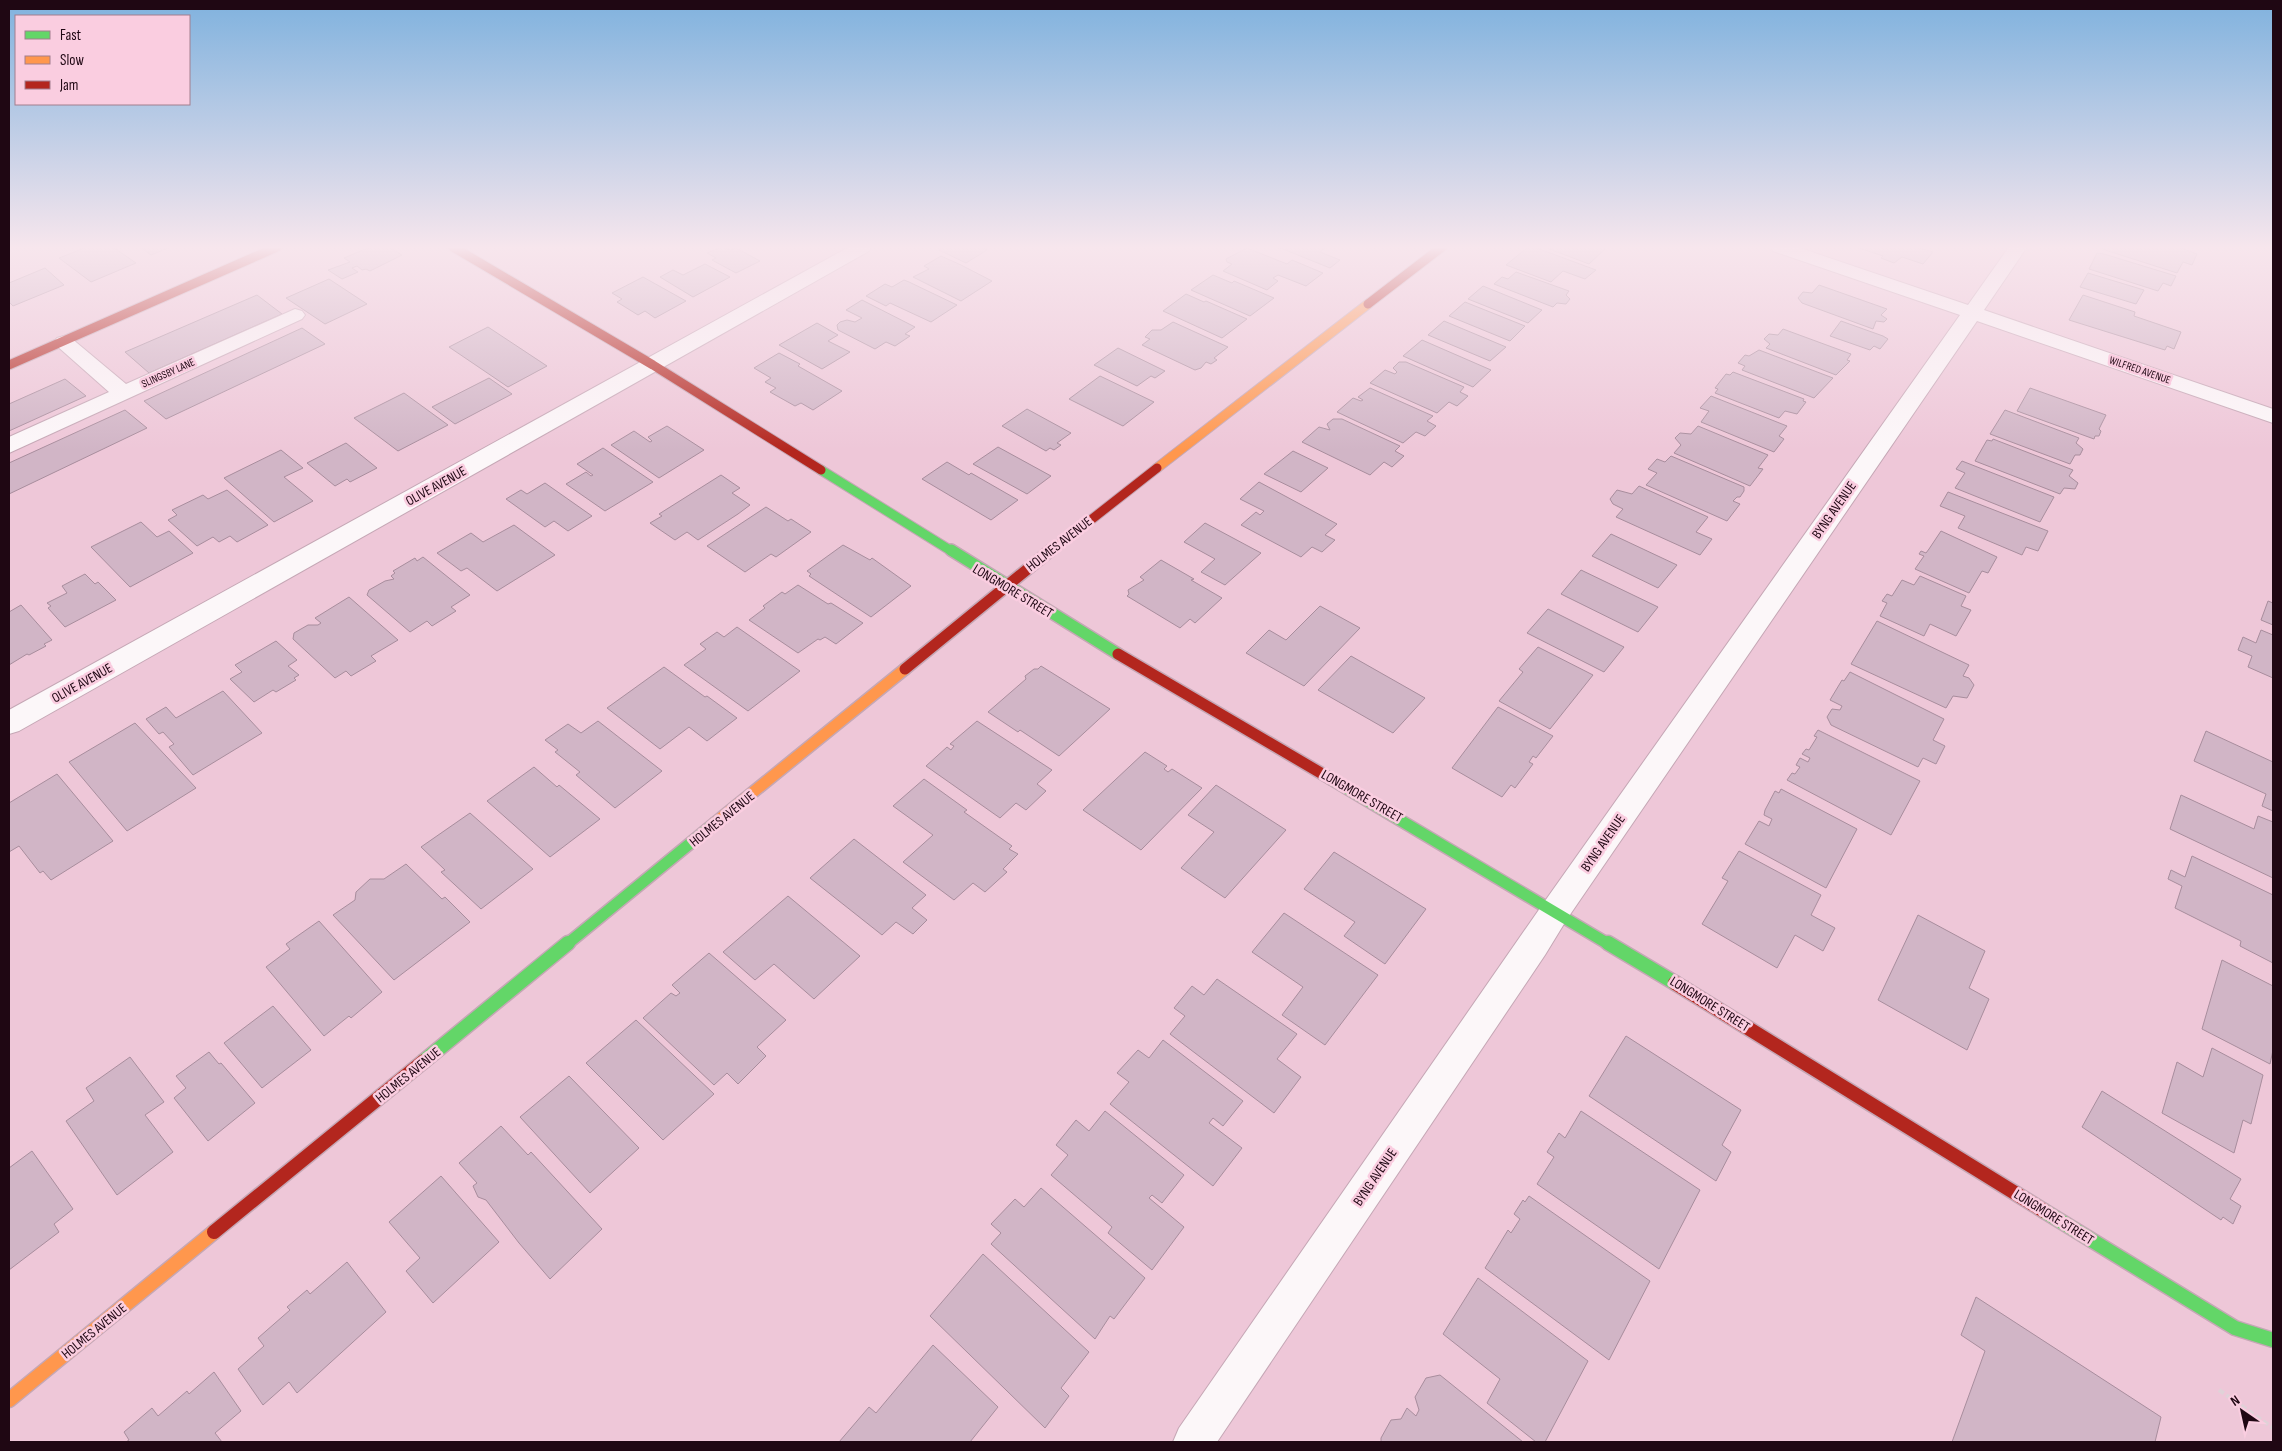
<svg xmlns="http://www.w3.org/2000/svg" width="2282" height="1451" font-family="'Sofia Sans Condensed',sans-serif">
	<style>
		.building { fill: #d1b5c6; stroke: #a88d9d }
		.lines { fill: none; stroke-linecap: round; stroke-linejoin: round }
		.street-casing { stroke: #c5a7b5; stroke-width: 2 }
		.fast-far2-casing { stroke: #c5a7b5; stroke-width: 11 }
		.fast-far1-casing { stroke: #c5a7b5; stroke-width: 14 }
		.fast-casing { stroke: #c5a7b5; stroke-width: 17 }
		.slow-far2-casing { stroke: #c5a7b5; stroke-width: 11 }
		.slow-far1-casing { stroke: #c5a7b5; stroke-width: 14 }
		.slow-casing { stroke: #c5a7b5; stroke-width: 17 }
		.jam-far2-casing { stroke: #c5a7b5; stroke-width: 11 }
		.jam-far1-casing { stroke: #c5a7b5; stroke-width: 14 }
		.jam-casing { stroke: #c5a7b5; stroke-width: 17 }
		.path { stroke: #e0d2d8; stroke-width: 4; stroke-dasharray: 6 3; stroke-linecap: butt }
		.street { fill: #fcf7f9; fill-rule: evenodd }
		.fast-far2 { stroke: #63d668; stroke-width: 9 }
		.fast-far1 { stroke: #63d668; stroke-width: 11 }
		.fast { stroke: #63d668; stroke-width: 14 }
		.slow-far2 { stroke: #ff974d; stroke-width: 9 }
		.slow-far1 { stroke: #ff974d; stroke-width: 11 }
		.slow { stroke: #ff974d; stroke-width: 14 }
		.jam-far2 { stroke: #b3261e; stroke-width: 9 }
		.jam-far1 { stroke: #b3261e; stroke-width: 11 }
		.jam { stroke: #b3261e; stroke-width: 14 }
		.labels { text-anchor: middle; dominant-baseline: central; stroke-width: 5; stroke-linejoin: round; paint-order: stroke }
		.far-street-label { font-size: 11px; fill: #1f0713; stroke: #facde0 }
		.street-label { font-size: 14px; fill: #1f0713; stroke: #facde0 }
	</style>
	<rect width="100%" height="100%" fill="#eec7d8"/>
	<path class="building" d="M87,247H113L136,263L91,282L59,258Z
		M140,247H170L151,255Z
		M370,247H389L402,255L370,271L366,269L362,270L357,266L352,268L358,272L342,279L328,270L350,262L344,258Z
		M721,247L731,250L736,248L760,261L736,273L712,260L716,258L707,253Z
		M944,247H980L987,250L966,263L939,250Z
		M1278,247H1326L1320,252L1340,260L1330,268Z
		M1528,247H1534L1596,270L1585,279L1563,271L1551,282L1506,265Z
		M1544,247H1601L1606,248L1589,264Z
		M1856,247H1916L1933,252L1923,264L1902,257L1894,263L1881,258L1883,256Z
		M2103,247H2179L2197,254L2192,265L2183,262L2177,273L2102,249Z
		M1247,248L1287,264L1292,260L1323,273L1306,286L1278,275L1273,278L1278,281L1267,290L1223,271L1232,264L1227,262L1226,259Z
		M2097,253L2104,254L2176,276L2171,286L2163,283L2158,291L2089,269Z
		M941,256L961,265L992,281L961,301L913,277L929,269L924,266Z
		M705,264L730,277L693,297L660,277L673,270L683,275Z
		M45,268L64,285L13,306L9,302V283Z
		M1516,272L1569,291L1566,295L1570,299L1566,304L1557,303L1553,307L1494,284L1502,277L1508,279Z
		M2088,273L2144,290L2136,304L2080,287Z
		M1213,275L1232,283L1234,281L1274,298L1250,316L1191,290Z
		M643,277L686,301L655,318L645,311L638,315L617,302L622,299L612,293Z
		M329,279L367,304L325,324L286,298Z
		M904,280L909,282L957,305L931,322L890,303L886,306L866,296L885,284L892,287Z
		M1819,285L1887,309L1881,315L1887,319L1884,322L1876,321L1873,329L1802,303L1798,298L1803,292L1812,293Z
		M1483,286L1542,310L1528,323L1468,299Z
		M1186,294L1204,302L1206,301L1247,319L1222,338L1163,311Z
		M257,295L282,314L149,373L125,352Z
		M2083,295L2135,312L2134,316L2181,332L2174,349L2167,346L2165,350L2069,320Z
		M862,300L915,327L905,334L910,336L895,346L886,342L875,349L838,330L837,325L840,322L847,320L855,322L862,318L846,310Z
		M1465,302L1525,326L1510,341L1449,316Z
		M1444,321L1506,347L1490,361L1428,335Z
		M1841,321L1883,336L1888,339L1880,349L1874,346L1870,350L1830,336Z
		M1173,322L1228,347L1214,358L1217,360L1211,364L1206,362L1201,368L1195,370L1142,345L1150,339L1145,337L1152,330H1161Z
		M817,323L838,335L828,341L850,352L822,369L779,345Z
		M488,327L547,366L508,387L449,347Z
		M302,328L325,344L166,419L144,401Z
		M1783,329L1851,354L1847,360L1850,361L1836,375L1766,348L1770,344L1764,339L1769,334L1778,335Z
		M1422,340L1491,370L1473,387L1403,356Z
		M1118,348L1165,371L1155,378L1151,376L1137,386L1094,365Z
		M1759,350L1833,378L1814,398L1742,370L1745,366L1738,363L1745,355L1749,356Z
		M779,353L800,364L798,366L842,391L813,410L801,403L795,406L770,392L776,388L765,382L771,378L754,368Z
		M1399,362H1406L1464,387L1460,392L1468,396L1457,406L1449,402L1437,413L1370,383L1385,370L1395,374L1397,372L1393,368Z
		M1733,372L1804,399L1803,401L1806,402L1797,414L1785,411L1779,418L1715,393L1718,389L1715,388L1726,374L1730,375Z
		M1100,376L1154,402L1123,426L1069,399Z
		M489,378L512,394L455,424L432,407Z
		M65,379L86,396L9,431V404Z
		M1370,388L1433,416L1427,421L1436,426L1425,436L1416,432L1403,443L1337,412L1353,398L1361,401L1363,400L1358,397Z
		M2030,388L2106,415L2099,429L2101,431L2099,436H2095L2094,439L2017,411Z
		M404,393L448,425L398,451L354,418Z
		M1711,396L1787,426L1779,436L1784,439L1774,452L1701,422L1709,411L1700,408Z
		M1027,409L1071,433L1057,443L1061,445L1054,450L1050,448L1046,451L1002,426Z
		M125,410L147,428L9,494V463Z
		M2005,410L2079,438L2076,443L2083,449L2080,455H2075L2070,464L1990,434Z
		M1333,419H1342L1400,446L1395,451L1404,456L1392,467L1384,462L1370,475L1302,442L1319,427L1330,430L1327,424Z
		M667,426L704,450L659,478L611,445L634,431L650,442L652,441L648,437Z
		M1698,426L1768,455L1758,468L1763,469L1750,486L1674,453L1681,445L1675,438L1680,433L1691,434Z
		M1993,439L2073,470L2069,476L2078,483L2075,489L2064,488L2060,494L1975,461L1987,440L1992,441Z
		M346,443L377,468L350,482L347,479L335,486L307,463Z
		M998,447L1051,476L1027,494L973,464Z
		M603,448L653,482L605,511L566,484L586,472L591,476L593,475L577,464Z
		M281,450L303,468L284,477L313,501L274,522L224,478Z
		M1293,451L1328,468L1301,492L1264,474Z
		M1671,456L1744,487V491L1740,497H1737L1733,501L1740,504L1727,521L1646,485L1657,473L1648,469L1657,459L1665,462Z
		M1962,461L2054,497L2040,522L1955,488L1965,473L1956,469Z
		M947,462L969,475L971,473L1018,500L991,520L922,479Z
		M721,475L740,488L732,493L750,505L738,514L698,540L687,532L675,540L650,523L662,516L659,514Z
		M1259,482L1337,524L1325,535L1335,540L1322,552L1312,547L1301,557L1241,525L1256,512L1260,515L1264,511L1240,499Z
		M545,483L592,516L568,531L554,521L545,527L506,499L521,490L527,494Z
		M1639,486L1708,517L1696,532L1712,539L1700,555L1616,517L1623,509L1613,504L1610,499L1617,490L1632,494Z
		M227,490L268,525L237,542L230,536L219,542L213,537L197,546L168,520L177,515L172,510L203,495L208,499Z
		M1948,492L2048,531L2038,551L2026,547L2022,555L1958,528L1965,516L1940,506Z
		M766,507L788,521L791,519L811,532L776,557L771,554L745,572L707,546Z
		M141,522L157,537L169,531L193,553L130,587L91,547Z
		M1205,523L1261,553L1225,585L1201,572L1215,559L1184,542Z
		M514,525L555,555L497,591L467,568L461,571L437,553L471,533L483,542Z
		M1941,531L1997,557L1988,573L1982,571L1969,593L1915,569L1924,556L1919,554L1921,551L1926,553L1929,549Z
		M1611,534L1677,565L1658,588L1592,556Z
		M843,545L870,560L872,558L911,586L871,617L809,576L811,574L807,571Z
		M423,557L470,595L451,607L456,611L432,626L427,621L410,632L367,595L369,590L385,581L394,579L391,576L395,573L393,571L415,558L417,561Z
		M1161,560L1194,579L1191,580L1222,598L1195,623L1190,619L1180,628L1127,596L1129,594L1128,590L1144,580L1140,577Z
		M1581,570L1658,607L1638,632L1561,594Z
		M85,574L95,584L98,582L116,600L65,627L48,608L51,606L47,603L67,593L62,586Z
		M1920,576L1966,596L1961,606L1971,610L1956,636L1930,624L1924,636L1880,616L1887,603L1882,601L1887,594L1892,596L1902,580L1914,585Z
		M798,585L828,604L831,603L863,623L836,644L825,637L820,640L818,639L798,653L749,620L765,608L763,606L782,592L785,594Z
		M349,597L398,640L371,656L376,661L351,676L346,671L335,678L293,639L294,633L308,625H318L321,623L315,618Z
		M2268,601L2273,603V625L2261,620Z
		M21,605L52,640L44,644L46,646L29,655L27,654L9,665V612Z
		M1320,606L1360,628L1304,686L1246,653L1269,630L1286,640Z
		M1548,609L1624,647L1604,672L1527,633Z
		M1877,621L1969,665L1963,676L1969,678L1974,685L1967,698L1953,696L1946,708L1851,664Z
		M737,627L800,671L748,711L684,665L706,649L700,644L717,632L724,637Z
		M2261,630L2273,635V678L2248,667L2252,656L2238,650L2243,637L2256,643Z
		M276,641L297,660L288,666L299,675L294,678L296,680L276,692L273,690L254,702L230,679L242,672L235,665Z
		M1538,647L1593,675L1550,729L1499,701L1523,672L1519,669Z
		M1351,656L1425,698L1393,733L1318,690Z
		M1041,666L1110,709L1059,756L1020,730L1018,732L988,712L1026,679L1025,676L1034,669H1038Z
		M664,667L705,697L707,696L737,718L707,741L689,727L660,749L607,708Z
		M1850,672L1944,719L1933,740L1945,746L1936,764L1923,758L1918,767L1831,725L1827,717L1832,709L1840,710L1842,706L1830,700L1842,680L1844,681Z
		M223,691L262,733L193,775L169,747L174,744L163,732L159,734L146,719L166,707L176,718Z
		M1498,707L1553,736L1536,758L1533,756L1529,762L1533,764L1515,788L1511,785L1502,797L1452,768Z
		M598,721L662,771L615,808L576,775L580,772L555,752L558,750L545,740L568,724L581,733Z
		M977,721L1052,770L1037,784L1046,791L1026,810L1016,803L1000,818L926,766L947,747L951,750L954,746L950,744Z
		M135,723L196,788L127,831L69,762Z
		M1818,730L1920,781L1891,835L1787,780L1792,773L1795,774L1800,767L1796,765L1800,758L1808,762L1810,758L1802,754L1806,749L1809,750L1817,737L1814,736Z
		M2206,731L2273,762V811L2262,806L2266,794L2194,761Z
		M1145,752L1167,766L1164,769L1168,772L1172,769L1202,788L1141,850L1083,810Z
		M534,767L557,787L559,785L600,819L550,857L487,801Z
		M57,774L113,841L51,880L43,871L40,873L19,846L9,852V803Z
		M924,779L967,810L964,812L1012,846L1009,849L1018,854L1003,869L1007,872L985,892L973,883L954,900L903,862L933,835L893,806Z
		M1216,785L1286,830L1225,898L1181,868L1214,832L1188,815Z
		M1781,789L1857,829L1826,888L1745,844L1759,821L1769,826L1772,819L1764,815L1765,810L1775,791L1779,793Z
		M2181,795L2254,829L2258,816L2273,822V878L2170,829Z
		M470,813L533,869L481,909L441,872L445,870L421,847Z
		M854,839L926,895L912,908L927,920L913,934L896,922L882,935L810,878Z
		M1739,851L1821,895L1811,915L1835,928L1823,951L1795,935L1777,968L1702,924L1728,881L1722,878Z
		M1334,852L1426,909L1385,964L1344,936L1355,922L1304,889Z
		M2192,856L2273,895V963L2240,946L2241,941L2175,908L2182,886L2168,879L2171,870L2185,877Z
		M406,864L442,899L445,897L470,922L394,980L333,915L355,900L356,892L370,879H384Z
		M788,896L860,956L814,999L774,964L755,980L723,952Z
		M1284,913L1378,975L1325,1045L1282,1015L1303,987L1252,952Z
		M1918,915L1985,951L1969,988L1989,999L1967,1050L1878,1000Z
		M319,921L382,992L351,1018L349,1016L324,1036L266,967L290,949L286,944Z
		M709,953L786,1020L757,1047L766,1056L738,1084L727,1073L714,1085L643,1018L671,993L676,996L680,993L672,985Z
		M2222,960L2273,986V1050L2270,1064L2202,1029Z
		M1217,979L1297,1034L1277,1059L1301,1077L1274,1113L1170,1034L1185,1016L1174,1008L1192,986L1204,995Z
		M273,1006L311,1050L262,1088L224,1043Z
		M636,1020L714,1094L663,1140L586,1063Z
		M1626,1036L1741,1110L1722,1145L1731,1152L1716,1181L1589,1096Z
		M1163,1040L1243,1101L1223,1126L1213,1118L1209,1123L1242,1148L1213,1186L1110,1104L1129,1082L1117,1073L1138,1050L1149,1058Z
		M2212,1048L2263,1075L2251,1124L2243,1120L2234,1153L2162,1113L2177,1062L2203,1077Z
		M209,1052L219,1064L221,1063L255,1103L208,1141L174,1098L186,1088L176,1076Z
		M130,1057L164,1102L145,1115L173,1152L117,1195L66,1121L94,1101L86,1088Z
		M569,1076L639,1148L590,1193L520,1117Z
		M2102,1091L2241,1179L2230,1199L2241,1206L2233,1224L2223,1217L2221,1220L2082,1127Z
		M1105,1111L1184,1175L1162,1203L1152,1195L1149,1198L1184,1227L1152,1270L1108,1233L1112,1227L1051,1175L1068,1155L1056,1145L1076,1120L1089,1131Z
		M1581,1111L1700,1190L1659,1269L1537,1184L1554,1157L1547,1152L1559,1133L1565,1138Z
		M501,1126L528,1155L531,1152L602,1229L550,1279L519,1243L486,1200L478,1197L473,1186L477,1183L459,1163Z
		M32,1151L73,1209L54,1224L59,1232L9,1270V1168Z
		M441,1176L499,1242L433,1303L406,1271L420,1258L389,1222Z
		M1041,1188L1145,1278L1114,1319L1110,1316L1095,1339L991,1244L1001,1233L991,1224L1015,1199L1024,1207Z
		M1529,1196L1650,1281L1609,1360L1485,1268L1508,1230L1511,1233L1520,1219L1514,1214L1523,1200L1525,1202Z
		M983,1254L1089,1352L1061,1388L1069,1396L1045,1428L930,1316Z
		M347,1262L386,1312L297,1393L289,1382L263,1405L238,1369L264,1346L258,1338L290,1310L287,1307L307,1290L310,1294Z
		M1478,1278L1588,1361L1545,1442H1536L1487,1403L1500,1379L1443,1334Z
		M1976,1297L2161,1417L2155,1442H1952L1985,1351L1961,1335Z
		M933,1345L998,1407L970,1442H839L869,1407L876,1413Z
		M214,1372L241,1411L215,1433L222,1442H126L129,1440L124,1432L152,1408L158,1416L187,1391L189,1394Z
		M1440,1375L1523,1442H1381V1438L1391,1420L1401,1419L1407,1408L1416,1416L1419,1410L1415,1397L1426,1378Z"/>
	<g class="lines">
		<g class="street-casing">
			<path id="street" d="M849,247H871L869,251L19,731L9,734V710Z
				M1771,247H1797L1968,305L2009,247H2027L1984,310L2273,409V423L1977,321L1567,919L1545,955L1217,1442H1173L1179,1428L1545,901L1960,315L1773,251Z
				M295,309L302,311L305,315L302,319L9,453V437L109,392L57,346L54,342L57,338L64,336L71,338L126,384Z"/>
		</g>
		<g class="fast-far2-casing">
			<path id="fast-far2" d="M821,470L953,552"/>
		</g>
		<g class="fast-far1-casing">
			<path id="fast-far1" d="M951,550L1118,654
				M1331,779L1610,945
				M566,945L715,823"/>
		</g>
		<g class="fast-casing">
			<path id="fast" d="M1608,943L1675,983
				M424,1061L568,943
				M2044,1211L2235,1328L2273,1340"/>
		</g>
		<g class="slow-far2-casing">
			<path id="slow-far2" d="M1157,468L1368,304"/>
		</g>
		<g class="slow-far1-casing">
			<path id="slow-far1" d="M715,823L905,669"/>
		</g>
		<g class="slow-casing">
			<path id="slow" d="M9,1400L214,1232"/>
		</g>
		<g class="jam-far2-casing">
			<path id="jam-far2" d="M453,247L653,365L821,470
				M1368,304L1442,247
				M9,365L277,247
				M1050,552L1157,468"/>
		</g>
		<g class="jam-far1-casing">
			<path id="jam-far1" d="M1118,654L1331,779
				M905,669L1051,550"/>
		</g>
		<g class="jam-casing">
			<path id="jam" d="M1675,983L2044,1211
				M214,1232L424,1061"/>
		</g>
		<path class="path" d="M2219,1390L2273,1428"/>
		<use href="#street" class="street"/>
		<use href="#fast-far2" class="fast-far2"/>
		<use href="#fast-far1" class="fast-far1"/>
		<use href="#fast" class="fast"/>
		<use href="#slow-far2" class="slow-far2"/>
		<use href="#slow-far1" class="slow-far1"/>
		<use href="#slow" class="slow"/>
		<use href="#jam-far2" class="jam-far2"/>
		<use href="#jam-far1" class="jam-far1"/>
		<use href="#jam" class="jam"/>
	</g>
	<linearGradient id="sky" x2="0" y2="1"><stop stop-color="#80b2de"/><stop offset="0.55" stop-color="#f7e6ed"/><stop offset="1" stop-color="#f7e6ed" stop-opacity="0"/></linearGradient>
	<rect width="2282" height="450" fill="url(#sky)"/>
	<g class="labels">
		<g class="far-street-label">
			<text transform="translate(2140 370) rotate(19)">WILFRED AVENUE</text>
			<text transform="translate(168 373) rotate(-24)">SLINGSBY LANE</text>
		</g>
		<g class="street-label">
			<text transform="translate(436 486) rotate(-29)">OLIVE AVENUE</text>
			<text transform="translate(1834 510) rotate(-55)">BYNG AVENUE</text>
			<text transform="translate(1059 544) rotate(-38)">HOLMES AVENUE</text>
			<text transform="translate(1013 591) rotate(31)">LONGMORE STREET</text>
			<text transform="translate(82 683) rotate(-29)">OLIVE AVENUE</text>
			<text transform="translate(1362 796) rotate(30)">LONGMORE STREET</text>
			<text transform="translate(722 819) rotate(-39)">HOLMES AVENUE</text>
			<text transform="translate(1603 843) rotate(-55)">BYNG AVENUE</text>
			<text transform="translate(1710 1004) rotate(32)">LONGMORE STREET</text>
			<text transform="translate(408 1075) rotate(-39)">HOLMES AVENUE</text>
			<text transform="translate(1375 1177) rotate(-56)">BYNG AVENUE</text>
			<text transform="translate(2054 1217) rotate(32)">LONGMORE STREET</text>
			<text transform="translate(94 1331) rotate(-39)">HOLMES AVENUE</text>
		</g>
	</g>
	<rect width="2282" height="1451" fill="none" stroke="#1f0713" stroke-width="20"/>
	<rect x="15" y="15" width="175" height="90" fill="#facde0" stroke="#a27e8e"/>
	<rect x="25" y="31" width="25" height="8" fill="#63d668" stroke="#a27e8e"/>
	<text x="60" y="40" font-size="15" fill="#1f0713">Fast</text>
	<rect x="25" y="56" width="25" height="8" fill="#ff974d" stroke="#a27e8e"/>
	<text x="60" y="65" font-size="15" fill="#1f0713">Slow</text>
	<rect x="25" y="81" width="25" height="8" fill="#b3261e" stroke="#a27e8e"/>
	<text x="60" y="90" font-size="15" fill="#1f0713">Jam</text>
	<g transform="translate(2242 1411) rotate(326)" stroke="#facde0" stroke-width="4" paint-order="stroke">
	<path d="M0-4L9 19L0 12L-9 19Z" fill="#1f0713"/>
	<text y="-8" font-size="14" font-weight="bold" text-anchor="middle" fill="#1f0713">N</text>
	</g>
</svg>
